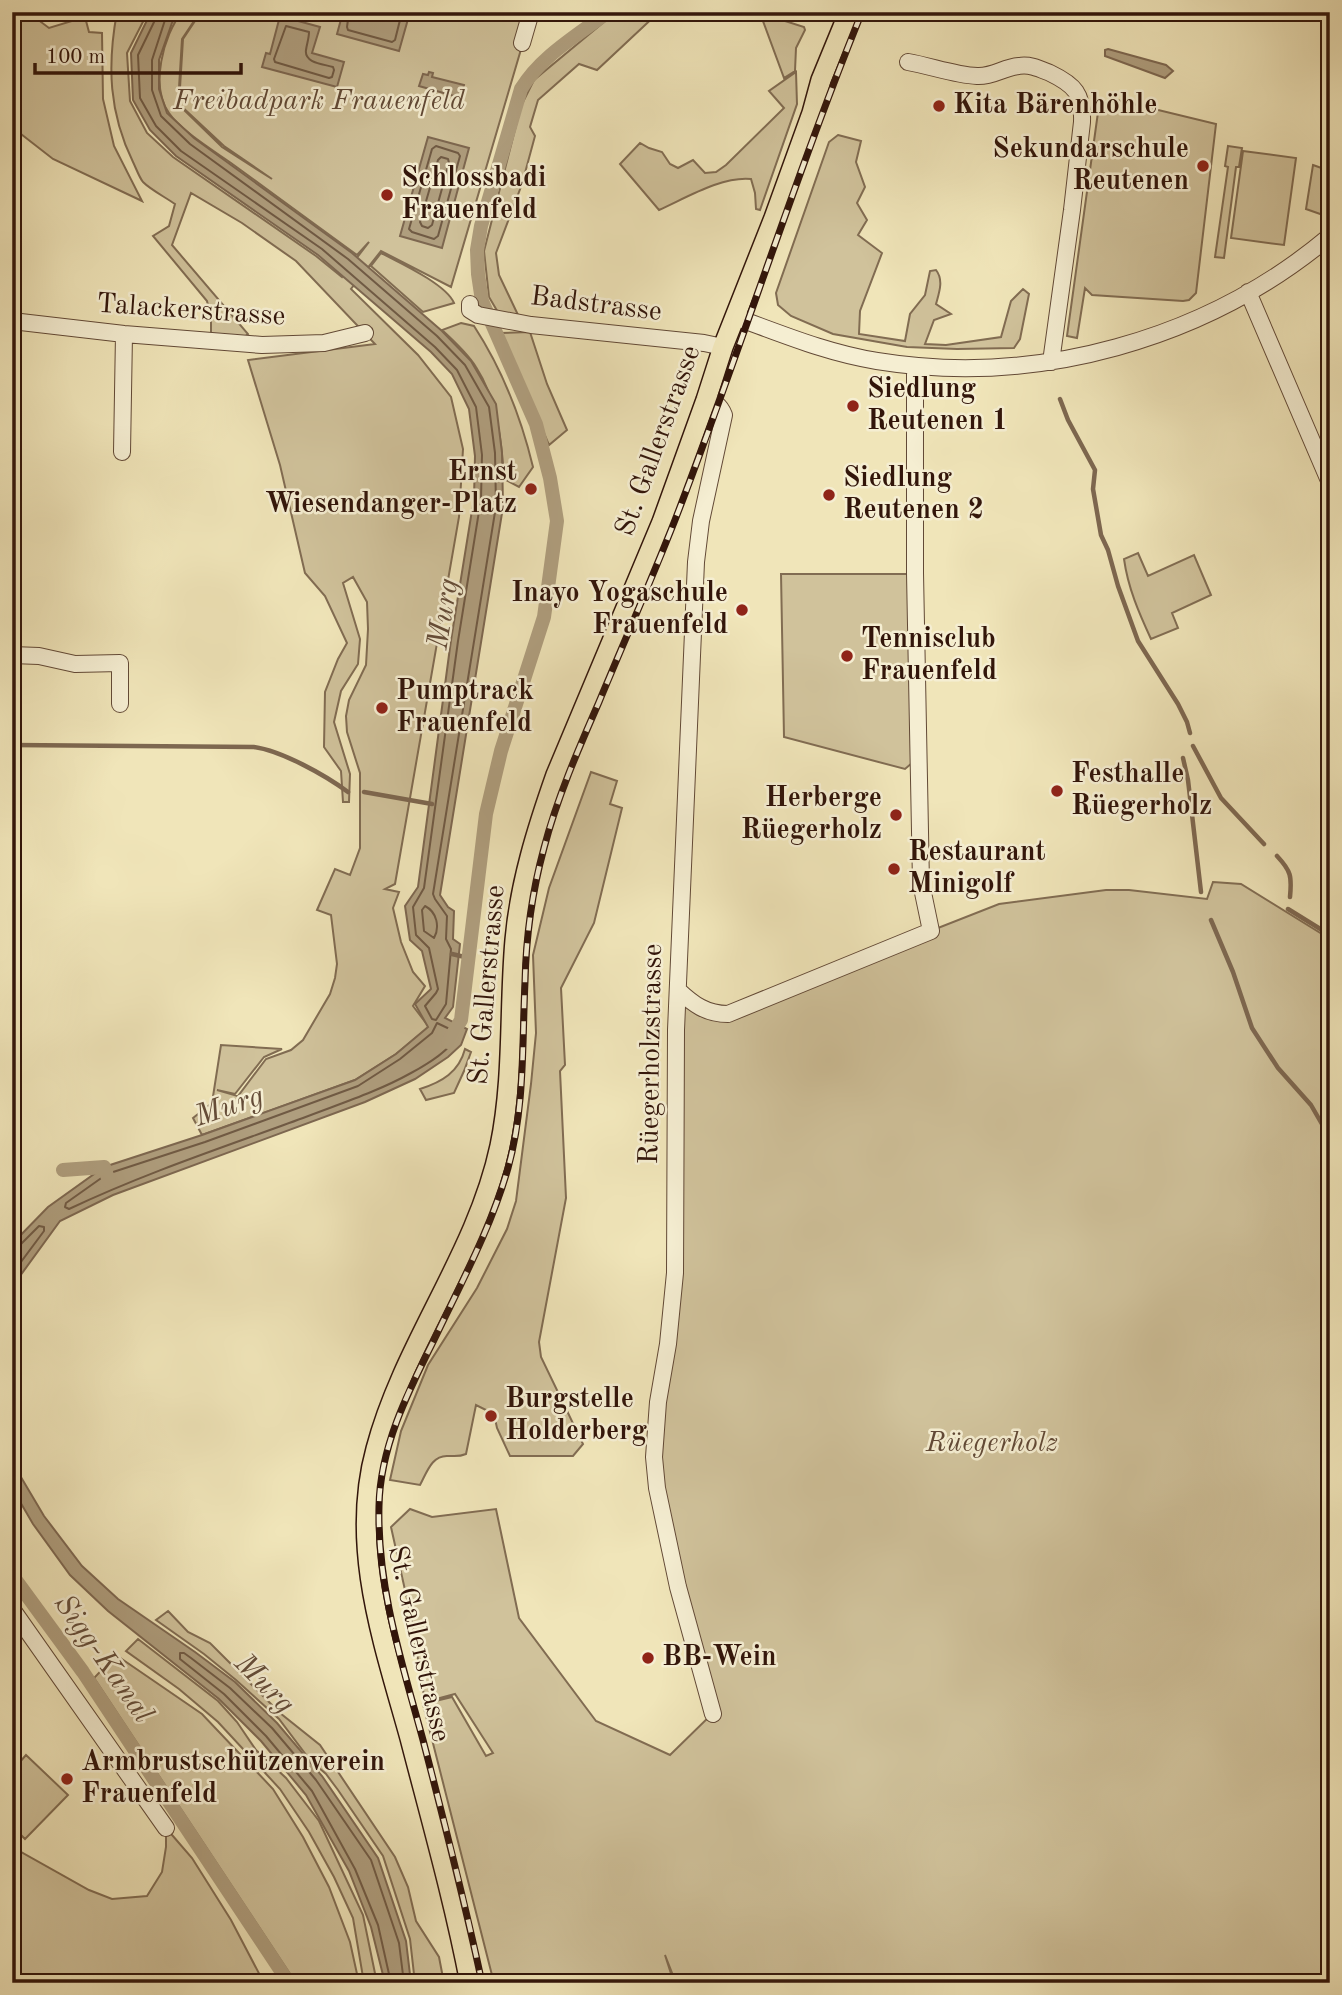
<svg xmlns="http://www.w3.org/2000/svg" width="1342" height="1995" font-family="'Old Standard TT',serif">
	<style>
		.green { fill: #d0c29b; stroke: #816c52; stroke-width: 2 }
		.water { fill: #af9e7e; stroke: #7d6750; stroke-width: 2 }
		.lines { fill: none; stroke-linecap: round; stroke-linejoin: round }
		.shore { stroke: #705a44; stroke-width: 2 }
		.stream { stroke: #7d6750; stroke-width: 4.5 }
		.canal { stroke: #af9e7e; stroke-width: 14 }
		.minor-casing { stroke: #624936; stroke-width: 18 }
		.major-casing { stroke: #32150a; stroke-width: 22 }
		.minor { stroke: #f5eed2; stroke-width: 16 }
		.major { stroke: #f0e5b9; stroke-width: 19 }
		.rail-casing { stroke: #32150a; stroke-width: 7 }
		.rail { stroke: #f5eed2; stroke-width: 4.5; stroke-dasharray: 13; stroke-linecap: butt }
		.poi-dot { fill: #8f2418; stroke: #f5eed2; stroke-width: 2.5 }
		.labels { text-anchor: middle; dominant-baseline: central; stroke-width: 5; stroke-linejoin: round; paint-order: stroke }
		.park-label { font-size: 28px; font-style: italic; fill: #614936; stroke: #f5eed2 }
		.poi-label { font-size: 28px; font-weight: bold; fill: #32150a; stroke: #f5eed2; text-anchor: start }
		.street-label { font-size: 28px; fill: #32150a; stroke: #f5eed2 }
		.water-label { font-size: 30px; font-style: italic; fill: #644c38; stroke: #f5eed2 }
	</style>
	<rect width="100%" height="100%" fill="#f0e5b9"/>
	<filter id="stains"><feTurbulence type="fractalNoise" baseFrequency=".00286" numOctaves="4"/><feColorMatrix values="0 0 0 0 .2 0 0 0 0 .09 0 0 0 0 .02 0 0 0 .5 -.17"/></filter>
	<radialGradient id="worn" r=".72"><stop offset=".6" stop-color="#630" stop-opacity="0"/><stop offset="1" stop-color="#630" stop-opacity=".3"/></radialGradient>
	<path class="green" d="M117,12H148L127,53L130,101L147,133L173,157L316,256L342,277L369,242L357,255C315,224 273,194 231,163C214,151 180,130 169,113C150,87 163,35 182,12H200L182,39L178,104L222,147L272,179L224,146L179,104L183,39L201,12H532L451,287L381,251L351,289L418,355L451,397L463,449L459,517L395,884L385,889L399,892L393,908L401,942L413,972L425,986L413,1006L429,1027L396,1054L355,1080L202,1135L193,1118L212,1103L221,1045L282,1049L264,1057L235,1094L217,1090L238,1096L266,1059L291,1050L303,1040L330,994L335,978L337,964L331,915L317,910L335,869L350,875L360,848V773L347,732L346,716L349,700L366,665L368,629L367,602L353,577L343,583L360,639L358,664L341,691L334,722L350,774L349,802H343L341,771L324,747L325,692L338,659L347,643L325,596L305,573L280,465L248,360L375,344L296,261L242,223L191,193L172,245L248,334L243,338L211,335V319L207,301L153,236L169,226L175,204C165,197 151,190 143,182C139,177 136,168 133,162C109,113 107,66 117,12Z
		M616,12H659L597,70L579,64L538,100L530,127L535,136L522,184L496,253L499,275L519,317L499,314L489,297L484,251L521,106L534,80Z
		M29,13L49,28L85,17L89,32L102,33L103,99L114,146L142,201L53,159L12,127V17Z
		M760,13L804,27L805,30L796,48L795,71L784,78Z
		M796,72L797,104L760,210L756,209L755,193L751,179C722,176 686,198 659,210L620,164L640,143L649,148L662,152L670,164L678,168L693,160L705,173L716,172L726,165L784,108L769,91Z
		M1117,100L1216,124L1196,293L1189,300L1183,301L1092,295L1085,288L1077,338L1067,336L1099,105L1110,107L1112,102Z
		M838,135L861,141L856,162L865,187L857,203L867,220L858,235L882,253L860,311L859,334L905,341L910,314L925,295L930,271L936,270C944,280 939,293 936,304L951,314L934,320L925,344L946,345L1001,337L1011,301L1023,289L1029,294L1020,339L1014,348L957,349L907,347L833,334L791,316L778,305L776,293L829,142Z
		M1228,146L1242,148L1239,167H1236L1224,258L1215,257L1228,167L1225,166Z
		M1243,151L1296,158L1284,245L1231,238Z
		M1313,165L1330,171V203L1323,215L1306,209Z
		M381,253C400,263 446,284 454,303L423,312L371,266Z
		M461,323L474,326C502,369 521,417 533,467L519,487L504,479C502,442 497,399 476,367C468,354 453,340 442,330Z
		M530,332L547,384L567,430L549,445L501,333Z
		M1138,553L1148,576L1194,555L1211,595L1172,613L1178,628L1151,639C1139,613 1128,588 1124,559Z
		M781,574H909L912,763L905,769L784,737Z
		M591,772L617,781L610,804L622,808L594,923L561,988L565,1065L560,1071L566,1198L539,1342L541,1357L583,1444L573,1456H510L497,1428L494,1414L476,1405L466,1454C459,1457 456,1456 448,1456C432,1455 427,1472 420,1485L390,1480L401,1431L428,1365L477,1288L507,1229L516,1201L531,1084L536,1033L533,955L549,888Z
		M1213,882L1241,884L1330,939V1983H676L665,1955L674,1983H494L423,1704L452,1697L486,1756L493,1753L455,1694L425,1702L411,1617L391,1527L410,1509L432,1517L496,1509L519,1618L596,1721L670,1755L713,1713L657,1488L668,1344L678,990L719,1014L999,904L1106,890H1129L1207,899Z
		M465,1049L471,1052L464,1071L454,1093L426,1100L420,1089C442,1082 459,1072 465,1049Z
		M168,1611L188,1632L210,1643L280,1713L320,1745L395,1857L408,1887L416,1921L439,1957L444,1983H415L410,1939L383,1856L338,1790L326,1774L310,1760L279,1719L236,1680L204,1654L156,1620Z
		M138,1639L218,1701L237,1722L256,1750L286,1778L319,1821L363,1915L377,1983H364L353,1918L334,1877L309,1832L280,1789L218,1722L179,1689L126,1651Z
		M116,1655L202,1714L273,1789L303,1837L329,1887L350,1942L359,1983H296L94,1678Z
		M26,1755L68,1795L25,1839L12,1826V1771Z
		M166,1828L192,1858L231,1920L264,1983H12V1847L89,1890L112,1899L147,1896L162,1872L166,1847Z"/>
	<path class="water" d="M151,12H180L172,23L159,60V89L167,113L194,138L352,253L442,331L471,361L496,404L502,453L503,507L440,895L448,907L454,911L453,939L460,944L453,1007L445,1018L467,1029L461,1045L448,1057L415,1079L365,1102L113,1195L60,1221L12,1287V1244L48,1207L104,1167L202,1135L355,1080L396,1054L428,1027L415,1004L431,989L422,951L410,940L405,906L418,887L451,640L474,498L475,456L469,409L452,374L431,352L318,255L176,156L150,130L133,100L131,53Z
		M343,12H410L399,51L337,34Z
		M280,16L320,27L312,53L344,62L337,87L262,67L266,53L270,54Z
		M1108,49L1166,65L1173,71L1165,78L1105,56V50Z
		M429,72L433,73L432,77L464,85L461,98L419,86L423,74L428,75Z
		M428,137L469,148L442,248L400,236Z
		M12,1462L44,1516L82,1566L118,1599L195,1652L235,1682L277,1723L322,1776L378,1858L406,1941L411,1983H385L371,1927L349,1871L306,1795L261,1741L219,1699L108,1611L70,1575L33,1524L12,1488Z"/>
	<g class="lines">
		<path class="shore" d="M157,12L156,18L138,55L140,98L156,126L181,151L322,249L435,347L457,370L476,407L482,455L481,499L458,641L424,888L413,907L416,935L429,948L438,989L436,993L425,1006L432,1019L436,1020L446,1004L451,949L446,939L447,916L435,899L433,894L496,506L495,453L489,407L465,365L437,336L348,259L190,144L161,116L152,90V60L165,20L171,12
			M349,12L347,27L348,30L392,42L395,40L402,12
			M286,26L309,32C309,38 307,43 306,50C304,63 323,64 333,67L334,70L332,77L329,78L275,62L274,59Z
			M436,146L458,153L460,156L438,236L434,239L412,232L409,229L432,149Z
			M441,157L448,159L449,163L432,225L428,228L422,226L420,222L438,160Z
			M425,906C437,912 440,927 434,938L424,931L422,910Z
			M437,1023L456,1032C457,1047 424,1066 411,1073C377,1092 339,1104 303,1118C224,1147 145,1173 69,1209L65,1207L66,1203L107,1174L205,1142L358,1086L400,1059L432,1033Z
			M12,1248L19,1246L39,1226L44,1227V1231L12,1274
			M391,1983L378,1925L355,1869L312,1791L266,1736L224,1694L180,1659V1653H184L191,1658L230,1688L272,1728L316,1780L371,1860L399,1943L404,1983"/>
		<path class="stream" d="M1060,399L1068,420L1095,470L1093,489L1101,535L1108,550L1118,586L1138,641L1178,704L1187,722L1190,733
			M12,745L254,747C282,751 325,775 348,792
			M1193,746L1221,798L1264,844
			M1183,758L1188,780L1201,892
			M364,792L432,804
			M1277,856C1291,871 1292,876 1290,897
			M1288,909L1330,935
			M1211,920L1233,972L1252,1028L1278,1068L1311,1105L1330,1138
			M452,954L469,958"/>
		<path class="canal" d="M448,1042L461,1020L486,814L501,751L544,617L557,521L550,478L536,424L482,301L478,274L477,250L481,226L521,89C541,56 578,35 608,12
			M63,1170L104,1167L109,1181
			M12,1575L83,1672L289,1983"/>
		<g class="minor-casing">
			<path id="minor" d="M522,43L531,12
				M908,62C931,66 955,75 977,76C993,77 1004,67 1019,66C1030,64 1040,69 1050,73C1075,85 1083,94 1082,122L1072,210L1051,362
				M1248,292L1330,483
				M470,304V310L478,315L531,325L704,343L723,347
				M735,317C782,334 827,353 877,361C1036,387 1206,340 1330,236
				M12,321L124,334L262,345L324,343L365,333
				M706,400C716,403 720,405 724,415L701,521L696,562L676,1030L675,1273L668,1344L658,1402L654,1457L657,1488L678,1587L713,1714
				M122,452L124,334
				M12,655L39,656L75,664L120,663V704
				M678,990C693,1004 706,1014 728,1014L931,931L921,883L915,573V366
				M12,1609L166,1828"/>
		</g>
		<g class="major-casing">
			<path id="major" d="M470,1983C454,1900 431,1819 410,1738C384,1644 349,1547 376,1449C404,1343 477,1254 500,1146C514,1079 509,1008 515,940C520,883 537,829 556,775L662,522L706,400L723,347L774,218L812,113L821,80L849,12"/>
		</g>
		<use href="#minor" class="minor"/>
		<use href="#major" class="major"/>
		<g class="rail-casing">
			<path id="rail" d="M482,1983C465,1902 444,1821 423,1740C402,1663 377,1587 379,1506C380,1447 408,1392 434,1340C461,1283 491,1228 508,1168C525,1107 522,1044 525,982C526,937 532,892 544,848C557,798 578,750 599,702C624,642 651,581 675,520C740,352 794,179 862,12"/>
		</g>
		<use href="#rail" class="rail"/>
	</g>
	<g class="poi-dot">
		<circle cx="939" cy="106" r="7"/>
		<circle cx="1203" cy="166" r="7"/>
		<circle cx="387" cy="195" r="7"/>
		<circle cx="853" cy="406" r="7"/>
		<circle cx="531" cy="489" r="7"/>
		<circle cx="829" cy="495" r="7"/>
		<circle cx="742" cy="610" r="7"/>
		<circle cx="847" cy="656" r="7"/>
		<circle cx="382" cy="708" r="7"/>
		<circle cx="1057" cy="791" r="7"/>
		<circle cx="896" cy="815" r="7"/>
		<circle cx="894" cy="869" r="7"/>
		<circle cx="491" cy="1416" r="7"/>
		<circle cx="648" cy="1658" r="7"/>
		<circle cx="67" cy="1779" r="7"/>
	</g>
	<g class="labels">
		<g class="park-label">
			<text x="319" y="102">Freibadpark Frauenfeld</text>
			<text x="992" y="1444">Rüegerholz</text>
		</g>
		<g class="poi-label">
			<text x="953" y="106">Kita Bärenhöhle</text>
			<text x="1189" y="150" text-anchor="end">Sekundarschule<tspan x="1189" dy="32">Reutenen</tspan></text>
			<text x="401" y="179">Schlossbadi<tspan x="401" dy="32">Frauenfeld</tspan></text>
			<text x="867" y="390">Siedlung<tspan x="867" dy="32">Reutenen 1</tspan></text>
			<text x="517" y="473" text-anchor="end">Ernst<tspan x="517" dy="32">Wiesendanger-Platz</tspan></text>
			<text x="843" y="479">Siedlung<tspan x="843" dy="32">Reutenen 2</tspan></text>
			<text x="728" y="594" text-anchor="end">Inayo Yogaschule<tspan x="728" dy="32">Frauenfeld</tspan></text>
			<text x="861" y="640">Tennisclub<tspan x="861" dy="32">Frauenfeld</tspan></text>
			<text x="396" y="692">Pumptrack<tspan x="396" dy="32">Frauenfeld</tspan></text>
			<text x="1071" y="775">Festhalle<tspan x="1071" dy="32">Rüegerholz</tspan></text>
			<text x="882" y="799" text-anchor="end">Herberge<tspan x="882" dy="32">Rüegerholz</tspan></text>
			<text x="908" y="853">Restaurant<tspan x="908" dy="32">Minigolf</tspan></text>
			<text x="505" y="1400">Burgstelle<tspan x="505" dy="32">Holderberg</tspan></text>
			<text x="662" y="1658">BB-Wein</text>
			<text x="81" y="1763">Armbrustschützenverein<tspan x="81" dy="32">Frauenfeld</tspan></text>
		</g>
		<g class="street-label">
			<text transform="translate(596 305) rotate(7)">Badstrasse</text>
			<text transform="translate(191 311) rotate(4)">Talackerstrasse</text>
			<text transform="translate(659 441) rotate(-70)">St. Gallerstrasse</text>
			<text transform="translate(488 985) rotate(-85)">St. Gallerstrasse</text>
			<text transform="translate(652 1054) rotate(-89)">Rüegerholzstrasse</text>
			<text transform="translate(418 1644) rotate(77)">St. Gallerstrasse</text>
		</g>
		<g class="water-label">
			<text transform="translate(444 614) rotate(-81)">Murg</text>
			<text transform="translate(229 1107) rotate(-19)">Murg</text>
			<text transform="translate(103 1659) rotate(55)">Sigg-Kanal</text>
			<text transform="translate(264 1684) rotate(45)">Murg</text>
		</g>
	</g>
	<rect width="1342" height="1995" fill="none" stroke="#f0e5b9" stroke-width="42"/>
	<rect x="14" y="14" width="1314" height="1967" fill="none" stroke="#32150a" stroke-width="3.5"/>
	<rect x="21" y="21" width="1300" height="1953" fill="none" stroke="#32150a" stroke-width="2"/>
	<path d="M35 63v10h206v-10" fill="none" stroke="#32150a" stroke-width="3.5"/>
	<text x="46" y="63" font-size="21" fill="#32150a" stroke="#f5eed2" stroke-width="5" paint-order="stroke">100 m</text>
	<rect width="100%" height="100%" filter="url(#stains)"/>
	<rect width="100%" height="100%" fill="url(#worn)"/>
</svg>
